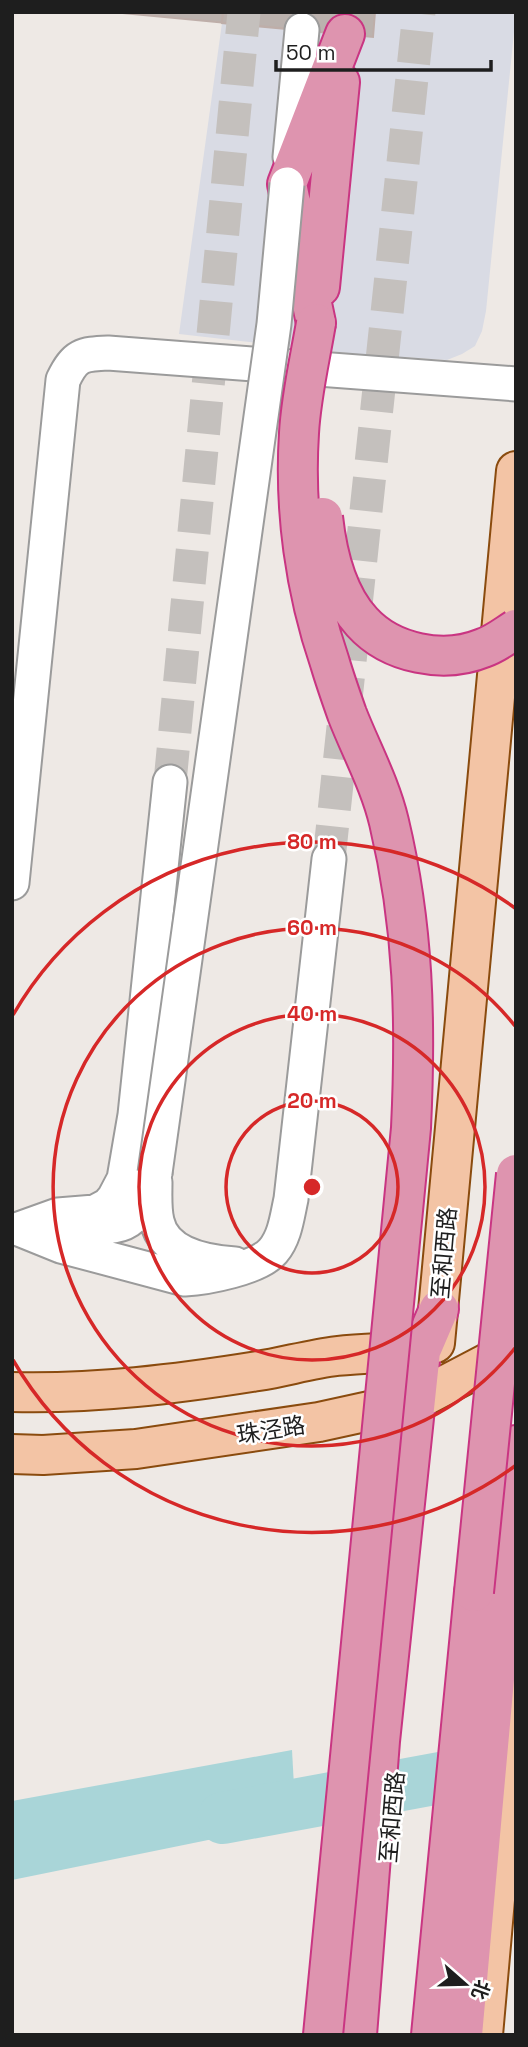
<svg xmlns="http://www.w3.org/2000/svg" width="528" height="2047" font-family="'Space Grotesk','Noto Sans SC',sans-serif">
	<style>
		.plaza { fill: #d9dbe4 }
		.water { fill: #a9d5d8 }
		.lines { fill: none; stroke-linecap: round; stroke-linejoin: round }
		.river { stroke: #a9d5d8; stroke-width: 52 }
		.building { fill: #bbb2ae; stroke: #beaea9; stroke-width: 2 }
		.minor-tunnel { stroke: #c4c0bd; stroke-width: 33; stroke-dasharray: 33 17; stroke-linecap: butt }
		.minor-casing { stroke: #9b9b9b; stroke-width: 37 }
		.major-casing { stroke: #8a4b0e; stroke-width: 42 }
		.highway-casing { stroke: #c93582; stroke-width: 42 }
		.minor { stroke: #fff; stroke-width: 33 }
		.major { stroke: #f3c4a5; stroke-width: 38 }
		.highway { stroke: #de94af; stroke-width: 38 }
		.minor-bridge-casing { stroke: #9b9b9b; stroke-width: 37; stroke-linecap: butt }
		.highway-bridge-casing { stroke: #c93582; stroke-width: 42; stroke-linecap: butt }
		.minor-bridge { stroke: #fff; stroke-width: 33 }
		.highway-bridge { stroke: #de94af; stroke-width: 38 }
		.ring { fill: none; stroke: #d62828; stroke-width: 3.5 }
		.labels { text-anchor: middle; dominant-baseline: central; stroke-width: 5; stroke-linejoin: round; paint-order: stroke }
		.street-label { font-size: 23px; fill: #1e1e1e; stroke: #fff }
		.centre { fill: #d62828; stroke: #fff; stroke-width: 3.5 }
		.ring-label { font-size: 21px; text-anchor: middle; font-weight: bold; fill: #d62828; stroke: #fff; stroke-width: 5; stroke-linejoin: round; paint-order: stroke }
	</style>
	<rect width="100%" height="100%" fill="#eee9e5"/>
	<path class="plaza" d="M375,12H516L486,311L482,331L475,346L462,354L447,360L356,354L179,334L222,23L372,37Z"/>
	<path class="water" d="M292,1750L296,1822L12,1880V1801Z"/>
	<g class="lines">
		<path class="river" d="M223,1818L505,1766"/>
	</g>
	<path class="building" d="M112,12H375L373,37Z
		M223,12H375L373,37L222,23Z"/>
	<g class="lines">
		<path class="minor-tunnel" d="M170,782L244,12
			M329,859L419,12"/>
		<g class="minor-casing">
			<path id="minor" d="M290,157L302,30
				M12,883L63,380C75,355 82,354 108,353L516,384
				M155,1182C155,1195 154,1209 157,1221C164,1255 207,1262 235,1264
				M74,1226C130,1230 136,1225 155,1173
				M19,1229L61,1246L185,1279C206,1278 259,1268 273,1251C285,1237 287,1217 291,1199L329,859
				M19,1229L58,1215L95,1212L108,1205L114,1198L124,1179L135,1115L170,782"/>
		</g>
		<g class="major-casing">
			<path id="major" d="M435,1343L516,471
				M12,1392C95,1394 177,1384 258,1371C284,1367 311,1359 337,1356C366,1353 394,1353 423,1350
				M12,1454L43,1455L136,1449L319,1422L415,1401L516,1348
				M483,2035L516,1662"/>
		</g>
		<g class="highway-casing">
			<path id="highway" d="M320,287L340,82
				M316,323L287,184L345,34
				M357,2035L380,1741L421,1351L439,1309
				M431,2035L474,1592
				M463,2035L516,1445"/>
		</g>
		<use href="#minor" class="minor"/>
		<use href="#major" class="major"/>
		<use href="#highway" class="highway"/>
		<g class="minor-bridge-casing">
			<path id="minor-bridge" d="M155,1173L274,324L287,184"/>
		</g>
		<g class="highway-bridge-casing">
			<path id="highway-bridge" d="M316,323C310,359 301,396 299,433C294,510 305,590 330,663C335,680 341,697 347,714C361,750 380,784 389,822C414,927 416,1022 411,1128L323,2035
				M323,517C327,553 337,595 362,622C391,654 444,664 483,648C495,644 505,636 516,629
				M474,1592L516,1174"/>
		</g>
		<use href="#minor-bridge" class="minor-bridge"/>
		<use href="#highway-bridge" class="highway-bridge"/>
	</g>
	<g class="ring">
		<circle cx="312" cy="1187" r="86"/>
		<circle cx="312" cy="1187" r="173"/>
		<path d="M515 1348A259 259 0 1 1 515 1026"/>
		<path d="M515 1466A345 345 0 0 1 13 1360M13 1015A345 345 0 0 1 515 908"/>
	</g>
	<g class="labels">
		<g class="street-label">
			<text transform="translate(444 1253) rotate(-85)">至和西路</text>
			<text transform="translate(271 1430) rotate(-9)">珠泾路</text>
			<text transform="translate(392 1817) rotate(-85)">至和西路</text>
		</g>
	</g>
	<circle cx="312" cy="1187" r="10" class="centre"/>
	<g class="ring-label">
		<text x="312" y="849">80 m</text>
		<text x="312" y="935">60 m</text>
		<text x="312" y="1021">40 m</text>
		<text x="312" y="1108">20 m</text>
	</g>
	<rect width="528" height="2047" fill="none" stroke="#1e1e1e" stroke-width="28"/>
	<g transform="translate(465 1984) rotate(110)" stroke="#ffffff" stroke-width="5" paint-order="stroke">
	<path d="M0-5L12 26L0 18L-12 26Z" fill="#1e1e1e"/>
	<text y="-10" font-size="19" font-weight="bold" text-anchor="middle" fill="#1e1e1e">北</text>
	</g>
	<path d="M276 60v10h215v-10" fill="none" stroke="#1e1e1e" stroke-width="3.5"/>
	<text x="286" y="60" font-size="21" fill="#1e1e1e" stroke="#ffffff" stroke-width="5" paint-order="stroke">50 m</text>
</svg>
